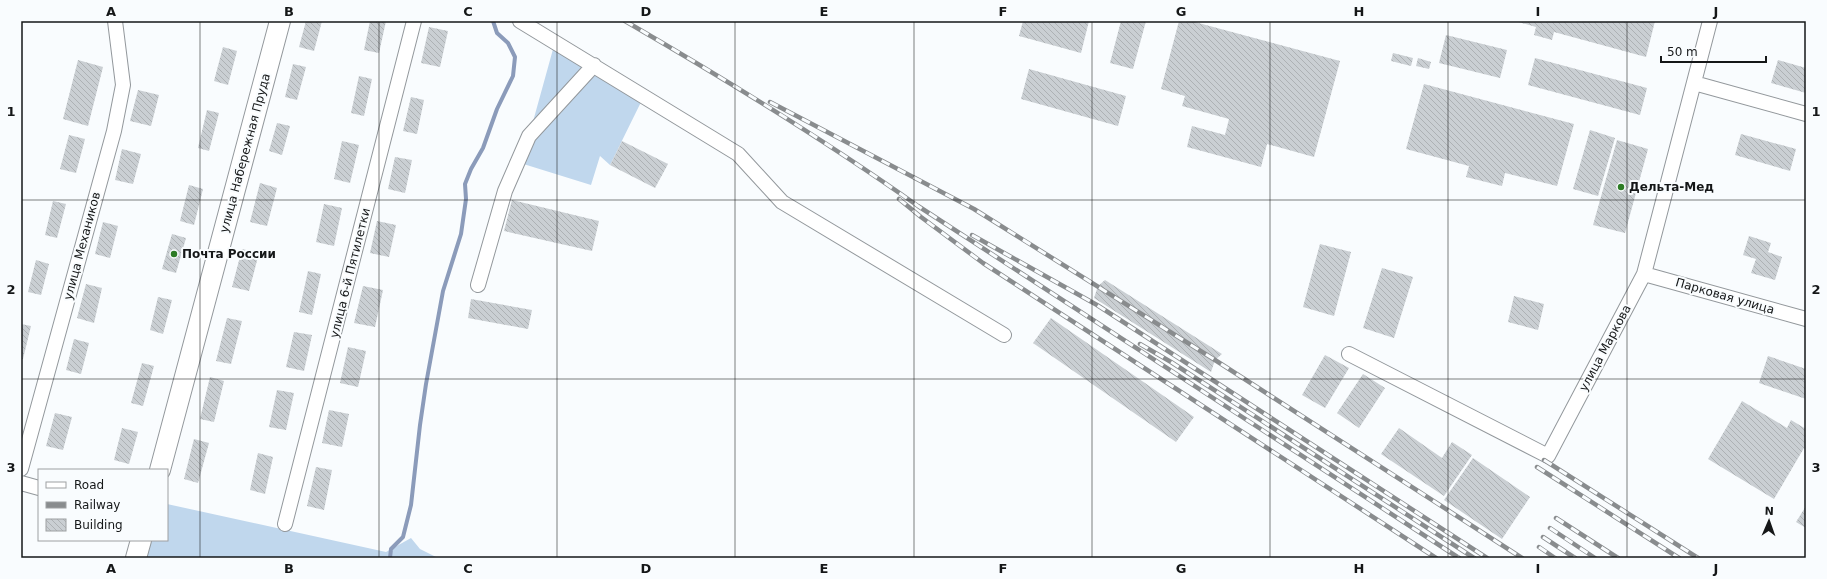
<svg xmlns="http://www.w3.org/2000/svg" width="1827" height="579" font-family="'DejaVu Sans',sans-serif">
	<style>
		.grass { fill: #c0d7ed }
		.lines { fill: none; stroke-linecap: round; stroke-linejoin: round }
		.stream { stroke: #8b9bba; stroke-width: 4 }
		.building { fill: url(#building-back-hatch) }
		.street-casing { stroke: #93989c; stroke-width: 16 }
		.secondary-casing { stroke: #93989c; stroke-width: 22 }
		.street { stroke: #fff; stroke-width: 14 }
		.secondary { stroke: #fff; stroke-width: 20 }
		.rail-casing { stroke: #898c8e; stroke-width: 4.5 }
		.rail { stroke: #f9fcfe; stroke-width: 3; stroke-dasharray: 9; stroke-linecap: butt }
		.grid { fill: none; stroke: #151718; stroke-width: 1; stroke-opacity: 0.55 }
		.poi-dot { fill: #2d7c25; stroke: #f9fcfe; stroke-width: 1.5 }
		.labels { text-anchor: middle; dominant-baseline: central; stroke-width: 4; stroke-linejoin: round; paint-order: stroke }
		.street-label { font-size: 12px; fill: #151718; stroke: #f9fcfe }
		.poi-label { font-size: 12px; font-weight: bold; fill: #151718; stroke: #f9fcfe; text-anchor: start }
		.neatline { fill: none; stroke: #151718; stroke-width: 1.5 }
		.grid-label { font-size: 13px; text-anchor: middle; font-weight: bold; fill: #151718 }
	</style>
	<defs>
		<pattern id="building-back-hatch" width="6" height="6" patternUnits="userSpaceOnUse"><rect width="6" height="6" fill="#cacfd3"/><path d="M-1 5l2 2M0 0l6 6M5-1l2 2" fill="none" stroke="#adb1b4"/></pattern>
	</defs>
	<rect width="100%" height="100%" fill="#f9fcfe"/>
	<path class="grass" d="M555,42L644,96L610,165L600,156L591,185L517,162L529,136Z
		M167,504L386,552L411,538L420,549L438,558H142L147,540H167Z"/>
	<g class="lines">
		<path class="stream" d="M390,558L391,549L403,537L411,505L420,425L426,384L443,291L461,234L466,199L465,184L471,169L483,148L497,109L513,76L515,57L508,43L497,33L493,21"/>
	</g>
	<path class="building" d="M306,21H322L314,51L299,47Z
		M370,21H386L379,53L364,50Z
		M1023,21H1089L1081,53L1019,36Z
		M1121,21H1146L1133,69L1110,63Z
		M1179,21H1191L1340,61L1314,157L1267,144L1261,167L1187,147L1192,126L1225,135L1229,119L1182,106L1185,96L1161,89Z
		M1515,21H1655L1646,57L1554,32L1552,40L1534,35L1536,27Z
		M429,27L448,31L440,67L421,63Z
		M1446,35L1507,50L1500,78L1439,63Z
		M223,47L237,51L228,85L214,81Z
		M1393,53L1413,58L1411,66L1391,61Z
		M1418,58L1431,62L1429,69L1416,66Z
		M1535,58L1647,88L1640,115L1528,85Z
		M78,60L103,67L88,126L63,119Z
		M1778,60L1806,68V93L1771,83Z
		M293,64L306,67L297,100L285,97Z
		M1029,69L1126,96L1118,126L1021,99Z
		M359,76L372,79L364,116L351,113Z
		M1424,84L1574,124L1557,186L1505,173L1502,186L1466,177L1469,166L1406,149Z
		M138,90L159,95L151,126L130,121Z
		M411,97L424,100L417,134L403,131Z
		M207,110L219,113L209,151L198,148Z
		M277,123L290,126L282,155L269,151Z
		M1590,130L1615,138L1598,196L1573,189Z
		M1741,134L1796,149L1790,171L1735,155Z
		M69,135L85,139L76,173L60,169Z
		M1617,140L1648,149L1625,233L1593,225Z
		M342,141L359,145L350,183L334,179Z
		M622,141L668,164L655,188L610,165Z
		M122,149L141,154L133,184L115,180Z
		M395,157L412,160L405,193L388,189Z
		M260,183L277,188L267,226L250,222Z
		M189,185L203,189L194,225L180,221Z
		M512,200L599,221L592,251L504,231Z
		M53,201L66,204L57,238L45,235Z
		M324,204L342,208L334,246L316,242Z
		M377,221L396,225L389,257L370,253Z
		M103,222L118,226L110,258L95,254Z
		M172,234L186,238L176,273L162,269Z
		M1749,236L1771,243L1768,252L1782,257L1775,280L1751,273L1756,259L1743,255Z
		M1320,244L1351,252L1334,316L1303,307Z
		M242,249L259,253L249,291L232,287Z
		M36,260L49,264L41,295L28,292Z
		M1382,268L1413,277L1394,338L1363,328Z
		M308,271L321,274L312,315L299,312Z
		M1105,280L1222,354L1215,360L1211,372L1094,298L1098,286Z
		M86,284L102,288L94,323L77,318Z
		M363,286L383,290L375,327L354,323Z
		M1514,296L1544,304L1538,330L1508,322Z
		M158,297L172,300L163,334L150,330Z
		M471,299L532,310L528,329L468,318Z
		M227,318L242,321L231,364L216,361Z
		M1051,318L1194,417L1176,442L1033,343Z
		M21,324L31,326L23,359H21Z
		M294,332L312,335L304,371L286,367Z
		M74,339L89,343L81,374L66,370Z
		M348,347L366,351L358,387L340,383Z
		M1325,355L1349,368L1325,408L1302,395Z
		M1768,356L1806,369V399L1759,383Z
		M142,363L154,366L143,406L131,403Z
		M1363,374L1385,388L1359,428L1337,413Z
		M210,377L224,381L214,422L200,419Z
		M277,390L294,393L286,430L269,427Z
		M1742,401L1787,428L1791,420L1806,429V450L1804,448L1774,499L1708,459Z
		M329,410L349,414L342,447L322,443Z
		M55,413L72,417L63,450L46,446Z
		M122,428L138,432L129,464L114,460Z
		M1399,428L1442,458L1452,442L1472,455L1444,496L1381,454Z
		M194,439L209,443L198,483L184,479Z
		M258,453L273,457L265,494L250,490Z
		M1473,458L1530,497L1502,539L1444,500Z
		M316,467L332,470L324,510L307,506Z
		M1806,506V528L1796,522Z"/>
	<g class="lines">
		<g class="street-casing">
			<path id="street" d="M520,21L738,154L782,202L1004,335
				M1694,83L1806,114
				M1644,274L1806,319
				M478,285L505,191L529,136L594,65
				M1349,354L1548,456L1644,274L1710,21
				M21,469L114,131L123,85L115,21
				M21,483L39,488
				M285,524L414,21"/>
		</g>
		<g class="secondary-casing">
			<path id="secondary" d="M160,470L280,21
				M136,558L141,540"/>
		</g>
		<use href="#street" class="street"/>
		<use href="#secondary" class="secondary"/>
		<g class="rail-casing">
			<path id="rail" d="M625,21C725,79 823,139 918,206L1459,558
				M770,102L974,209L1215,360L1522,558
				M899,199L921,217L983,263L1436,558
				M972,235L1097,305L1487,558
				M1140,344L1171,362L1474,558
				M1544,460L1698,558
				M1537,467L1679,558
				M1556,518L1618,558
				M1550,528L1595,558
				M1543,537L1575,558
				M1539,547L1555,558"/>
		</g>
		<use href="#rail" class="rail"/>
	</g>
	<path class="grid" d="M200,21V558M379,21V558M557,21V558M735,21V558M914,21V558M1092,21V558M1270,21V558M1448,21V558M1627,21V558M21,200H1806M21,379H1806"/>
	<g class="poi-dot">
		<circle cx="1621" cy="187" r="4"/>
		<circle cx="174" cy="254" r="4"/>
	</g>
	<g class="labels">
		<g class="street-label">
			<text transform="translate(245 153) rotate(-75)">улица Набережная Пруда</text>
			<text transform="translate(82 246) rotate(-75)">улица Механиков</text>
			<text transform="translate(350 273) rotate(-76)">улица 6-й Пятилетки</text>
			<text transform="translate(1725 296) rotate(16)">Парковая улица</text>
			<text transform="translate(1605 348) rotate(-62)">улица Маркова</text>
		</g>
		<g class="poi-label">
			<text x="1629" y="187">Дельта-Мед</text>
			<text x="182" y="254">Почта России</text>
		</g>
	</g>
	<rect width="1827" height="579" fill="none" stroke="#f9fcfe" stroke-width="44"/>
	<rect x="38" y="469" width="130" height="72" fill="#f9fcfe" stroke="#9ea0a2"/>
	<rect x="46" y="482" width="20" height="6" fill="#ffffff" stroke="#9ea0a2"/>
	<text x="74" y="489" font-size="12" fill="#151718">Road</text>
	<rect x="46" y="502" width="20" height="6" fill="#898c8e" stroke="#9ea0a2"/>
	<text x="74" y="509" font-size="12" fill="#151718">Railway</text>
	<rect x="46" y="519" width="20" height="12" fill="url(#building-back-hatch)" stroke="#9ea0a2"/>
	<text x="74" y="529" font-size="12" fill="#151718">Building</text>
	<g transform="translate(1769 521) rotate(2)" stroke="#f9fcfe" stroke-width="3" paint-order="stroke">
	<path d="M0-3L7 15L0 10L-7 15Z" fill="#151718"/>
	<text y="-6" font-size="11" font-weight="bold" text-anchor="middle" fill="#151718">N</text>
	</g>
	<path d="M1661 56v6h105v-6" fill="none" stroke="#151718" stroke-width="2"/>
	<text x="1667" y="56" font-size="12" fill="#151718" stroke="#f9fcfe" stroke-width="3" paint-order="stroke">50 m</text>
	<rect x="22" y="22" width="1783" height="535" class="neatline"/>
	<g class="grid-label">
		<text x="111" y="16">A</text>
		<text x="289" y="16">B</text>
		<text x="468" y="16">C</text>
		<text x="646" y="16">D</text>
		<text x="824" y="16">E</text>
		<text x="1003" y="16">F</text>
		<text x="1181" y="16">G</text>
		<text x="1359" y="16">H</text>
		<text x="1538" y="16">I</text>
		<text x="1716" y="16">J</text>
		<text x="11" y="116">1</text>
		<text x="1816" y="116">1</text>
		<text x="11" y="294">2</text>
		<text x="1816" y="294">2</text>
		<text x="11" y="472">3</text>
		<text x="1816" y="472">3</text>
		<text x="111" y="573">A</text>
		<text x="289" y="573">B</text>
		<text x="468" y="573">C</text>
		<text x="646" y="573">D</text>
		<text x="824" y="573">E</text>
		<text x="1003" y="573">F</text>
		<text x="1181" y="573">G</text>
		<text x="1359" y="573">H</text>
		<text x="1538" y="573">I</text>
		<text x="1716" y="573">J</text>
	</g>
</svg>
